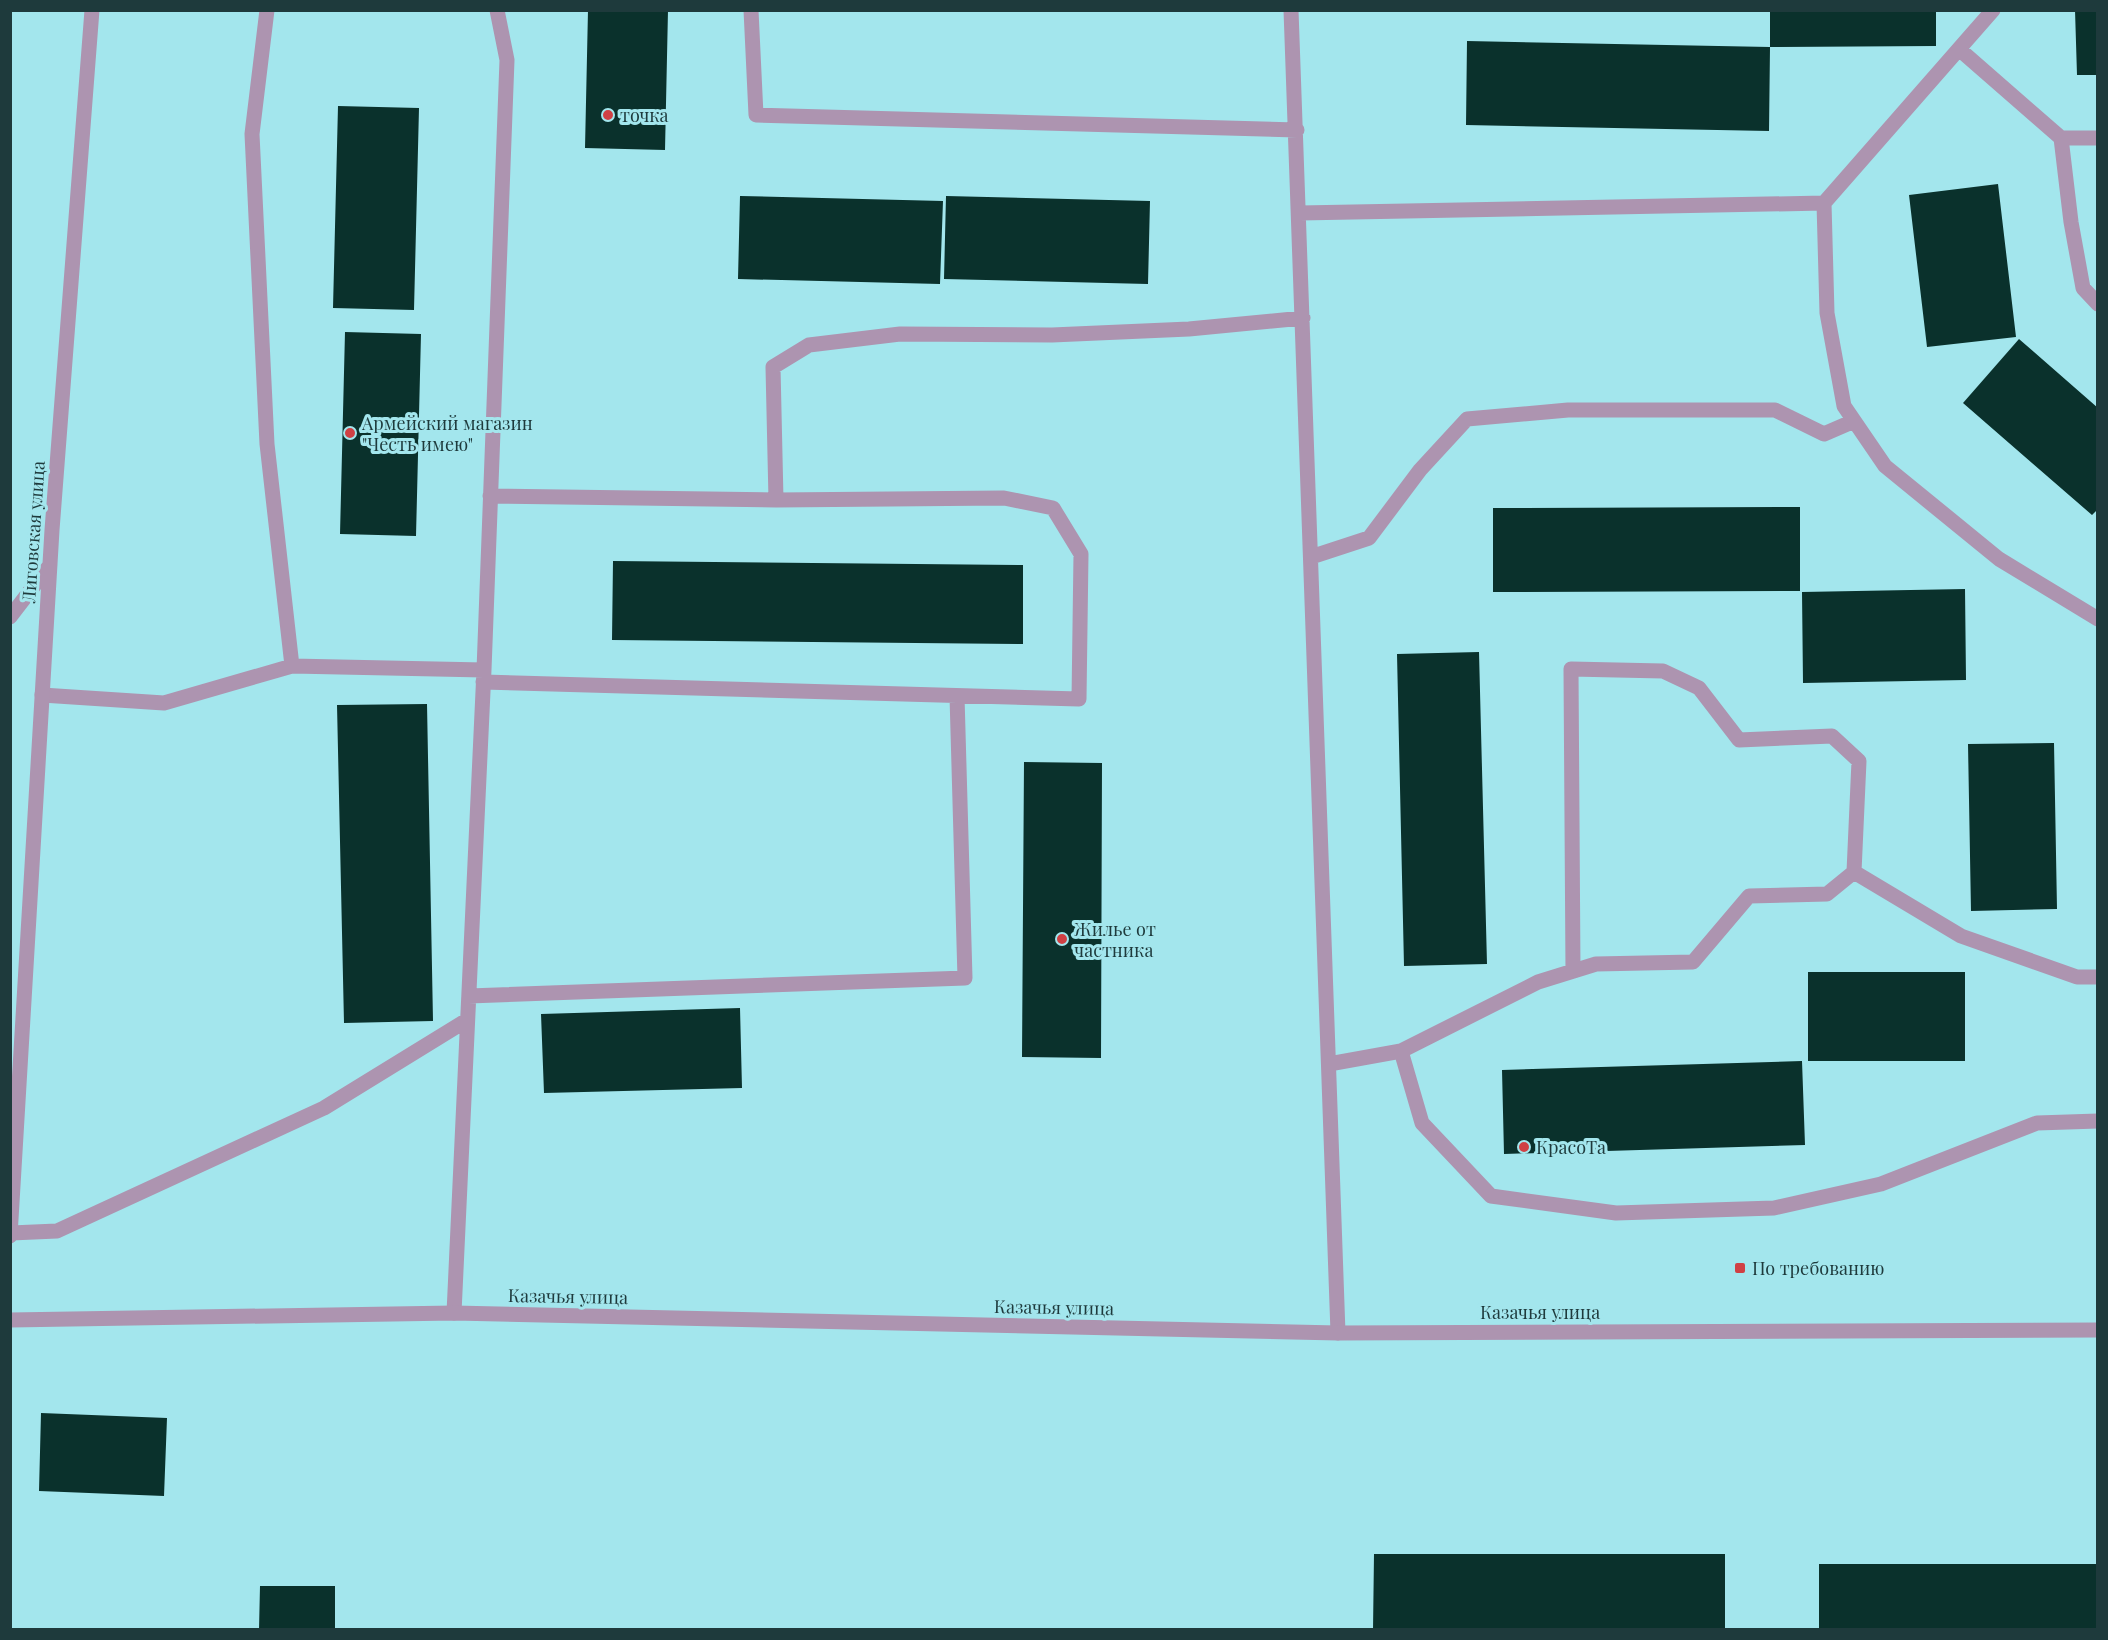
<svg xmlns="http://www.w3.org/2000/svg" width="2108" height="1640" font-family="'Playfair Display',serif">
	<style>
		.building { fill: #0a312c }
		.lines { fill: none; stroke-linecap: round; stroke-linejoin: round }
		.service { stroke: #ad94b0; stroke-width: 15 }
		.minor { stroke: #ad94b0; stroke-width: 15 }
		.tertiary { stroke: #ad94b0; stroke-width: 15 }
		.poi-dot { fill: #d04044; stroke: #a3e6ed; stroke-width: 2 }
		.labels { text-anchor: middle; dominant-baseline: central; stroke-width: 6; stroke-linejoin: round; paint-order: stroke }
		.poi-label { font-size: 18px; fill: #1e3a3c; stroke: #a3e6ed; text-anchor: start }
		.street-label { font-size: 18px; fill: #1e3a3c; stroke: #a3e6ed }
	</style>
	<rect width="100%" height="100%" fill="#a3e6ed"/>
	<path class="building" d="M588,10H668L665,150L585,148Z
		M1770,10H1936V46L1770,47Z
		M2075,10H2098V75H2077Z
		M1467,41L1770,47L1769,131L1466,125Z
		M338,106L419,108L414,310L333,308Z
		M1998,184L2016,337L1927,347L1909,195Z
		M740,196L943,201L940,284L738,279Z
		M946,196L1150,201L1148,284L944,279Z
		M345,332L421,334L416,536L340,534Z
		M2019,339L2098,408V509L2092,515L1963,403Z
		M1800,507V591L1493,592V508Z
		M613,561L1023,565V644L612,640Z
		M1965,589L1966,680L1803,683L1802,592Z
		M1479,652L1487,964L1404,966L1397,654Z
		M427,704L433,1021L344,1023L337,705Z
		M2054,743L2057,909L1971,911L1968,744Z
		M1024,762L1102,763L1101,1058L1022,1057Z
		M1808,972H1965V1061H1808Z
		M740,1008L742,1088L544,1093L541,1014Z
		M1802,1061L1805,1145L1504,1154L1502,1070Z
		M41,1413L167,1418L164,1496L39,1491Z
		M1374,1554H1725V1630H1373Z
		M1819,1564H2098V1630H1819Z
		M260,1586H335V1630H259Z"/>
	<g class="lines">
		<path class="service" d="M267,10L252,134L267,444L292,666
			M751,10L756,115L1297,130
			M1291,10L1338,1333
			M1993,10L1824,203L1827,313L1844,406L1885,466L1999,559L2098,619
			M1959,49L2061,138L2071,222L2083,288L2098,304
			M2061,138H2098
			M1300,213L1824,203
			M490,496L776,500L773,367L809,345L900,334L1052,335L1189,329L1303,318
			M1311,557L1369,538L1420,470L1467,419L1568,410H1775L1824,434L1854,421
			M484,670L507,60L497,10
			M483,682L1079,699L1081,554L1053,508L1004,498L776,500
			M42,695L164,703L292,666L484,670L454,1313
			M1854,872L1961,936L2077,977H2098
			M469,996L965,978L957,696
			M1401,1051L1422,1123L1491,1196L1616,1213L1774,1208L1881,1184L2037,1123L2098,1121
			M1329,1064L1401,1051L1538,982L1596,964L1693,962L1749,896L1827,894L1854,872L1859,761L1832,736L1739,740L1699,688L1663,671L1571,669L1573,971
			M11,1233L57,1231L324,1108L467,1020"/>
		<path class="minor" d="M10,617L50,565
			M10,1236L52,530L92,10"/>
		<path class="tertiary" d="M10,1320L454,1313L1338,1333L2098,1330"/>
	</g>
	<g class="poi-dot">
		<circle cx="608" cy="115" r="6"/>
		<circle cx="350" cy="433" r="6"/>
		<circle cx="1062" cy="939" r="6"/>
		<circle cx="1524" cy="1147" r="6"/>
		<rect x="1734" y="1262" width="12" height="12" rx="3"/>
	</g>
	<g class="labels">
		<g class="poi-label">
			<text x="620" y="115">точка</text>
			<text x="362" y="423">Армейский магазин<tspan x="362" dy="21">"Честь имею"</tspan></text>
			<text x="1074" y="929">Жилье от<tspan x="1074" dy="21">частника</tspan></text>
			<text x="1536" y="1147">КрасоТа</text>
			<text x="1752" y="1268">По требованию</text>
		</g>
		<g class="street-label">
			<text transform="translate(33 532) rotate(-86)">Лиговская улица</text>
			<text transform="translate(568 1296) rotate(1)">Казачья улица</text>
			<text transform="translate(1054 1307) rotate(1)">Казачья улица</text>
			<text x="1540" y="1312">Казачья улица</text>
		</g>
	</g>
	<rect width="2108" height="1640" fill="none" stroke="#1e3a3c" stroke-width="24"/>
</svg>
